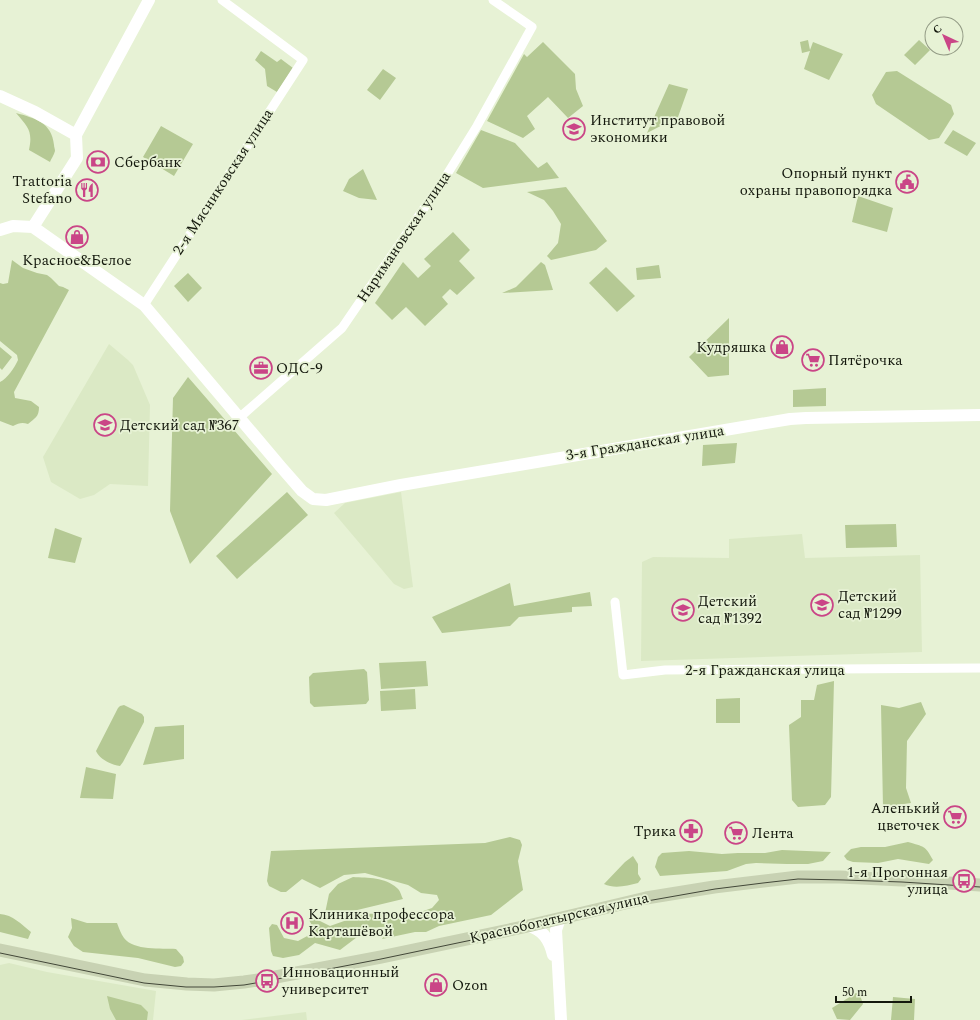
<svg xmlns="http://www.w3.org/2000/svg" width="980" height="1020" font-family="Spectral,serif">
	<style>
		.built { fill: #dbe9c5 }
		.green { fill: #b5c994 }
		.lines { fill: none; stroke-linecap: round; stroke-linejoin: round }
		.minor { stroke: #fff; stroke-width: 9 }
		.tertiary { stroke: #fff; stroke-width: 12 }
		.secondary { stroke: #c8d2b3; stroke-width: 13 }
		.tram { stroke: #424738; stroke-width: 1 }
		.labels { text-anchor: middle; dominant-baseline: central; stroke-width: 3.5; stroke-linejoin: round; paint-order: stroke }
		.poi-label { font-size: 15px; fill: #14180d; stroke: #e7f2d5; text-anchor: start }
		.street-label { font-size: 15px; fill: #14180d; stroke: #e7f2d5 }
	</style>
	<rect width="100%" height="100%" fill="#e7f2d5"/>
	<path class="built" d="M109,344L128,360L133,365L150,405L148,486L110,484L94,495L80,499L51,482L43,457Z
		M401,492L413,587L404,589L394,584L334,513L345,503Z
		M802,534L805,558L920,555L922,652L641,661L642,562L653,557L729,558V539Z
		M9,963L47,972L156,991L153,1020H0V965Z
		M306,1012L307,1020H242Z"/>
	<path class="green" d="M808,40L810,50L813,42L843,54L829,80L804,69L810,51L802,53L800,42Z
		M919,40L930,50L915,65L904,55Z
		M543,42L575,74L576,89L583,106L568,118L548,97L527,116L535,129L523,138L487,121L524,54L527,57Z
		M261,51L277,62L281,59L293,68L277,92L267,86L265,69L255,60Z
		M383,69L396,78L380,100L367,90Z
		M897,71L951,105L954,114L939,138L929,140L876,104L872,95L886,72Z
		M669,84L688,89L678,117L647,133Z
		M16,113C34,118 52,122 54,145C54,147 55,149 55,151C54,155 51,159 50,162L29,150C33,131 28,127 16,113Z
		M161,126L193,144L174,176L143,157Z
		M481,130L515,143L538,168L547,162L559,178L483,188L456,173Z
		M953,130L976,143L967,156L944,143Z
		M363,169L377,200L359,198L343,191L349,179Z
		M566,187L607,241L596,250L551,260L547,256L558,243L561,224L553,211L544,200L527,192Z
		M858,196L893,208L887,232L852,222Z
		M453,232L470,250L459,261L475,278L457,295L450,289L442,297L448,304L425,326L406,307L392,320L375,303L403,262L418,278L431,266L424,259Z
		M12,260L23,268L37,273L47,275L51,278L59,286L63,287L69,290L14,392L15,398L31,401L39,407C39,417 35,418 28,424C22,422 19,423 13,426L0,421V382C7,379 15,367 18,360L17,355L0,341V283L3,284L8,283Z
		M541,262L545,265L553,290L502,293L516,287Z
		M659,265L661,278L637,280L636,268Z
		M606,267L635,296L617,312L589,283Z
		M188,273L202,288L188,302L174,286Z
		M729,318V375L708,377L689,357Z
		M0,347L12,357L2,370L0,368Z
		M188,377L272,474L190,564L170,511L173,398Z
		M826,388V406L793,407V390Z
		M737,443L735,463L702,466L703,445Z
		M287,492L308,515L237,579L216,556Z
		M896,524L897,547L846,548L845,525Z
		M55,528L82,538L75,563L48,558Z
		M510,583L514,606L590,592L592,606L572,607V612L519,617L510,626L442,633L432,617Z
		M426,661L428,686L381,689L379,663Z
		M364,669L367,672L369,700L366,704L314,707L310,703L309,677L313,673Z
		M834,681L831,797L825,805L798,807L792,800L789,725L801,717V700H814L817,685Z
		M415,689L416,709L381,711L380,691Z
		M740,698V723H716V699Z
		M921,702L926,714L907,741L906,788L911,803L883,807L881,705L899,708Z
		M124,705L142,714L144,717V722L123,762L120,766C112,765 99,759 96,751L118,708L120,706Z
		M184,725V759L143,765L155,727Z
		M86,767L116,774L113,799L80,798Z
		M510,837L520,840L522,845L518,861L523,890L491,915L439,926L426,932H415L382,939L387,932L385,927L369,928L340,950L315,943L299,955L283,958L273,956L271,951L269,928L272,924L277,925L284,938L298,941L311,934L314,929L309,920L314,918L330,926L364,914L390,913L409,916L432,908L439,900L437,895L421,893L408,885L365,873L344,875L320,888L302,879L286,892H281L269,886L267,881L271,851L485,843Z
		M908,842C924,847 925,845 933,860L929,864L898,859L878,863L853,862L847,860L844,856L851,849L861,847H885Z
		M782,850L831,852L823,861L808,864H787L756,863L746,864L727,871L660,876L655,867L658,857L662,853L689,851L722,854L738,853H765Z
		M633,856L638,864V874L641,879L638,883C627,886 614,889 604,884L625,862Z
		M353,877C368,878 385,877 397,888C400,890 401,895 403,899L324,918L329,894L338,884Z
		M0,914C13,915 21,924 31,932L28,939L0,932Z
		M71,918L87,923H117C119,928 121,934 124,938C134,951 161,948 176,949L183,957L184,962L181,966L175,967L138,958L83,952L74,946L68,937L72,928Z
		M856,993L860,995L863,1004L850,1020L837,1019L832,1008Z
		M107,996L141,1005L148,1012L147,1020H116L110,1009Z
		M893,997L915,999L914,1020H891Z"/>
	<g class="lines">
		<path class="minor" d="M144,305L303,60L222,0
			M239,418L342,328L446,176L477,126L532,27L493,0
			M615,602L623,675L665,670L980,668"/>
		<path class="tertiary" d="M0,96L35,112L76,135L77,158L33,227L13,226L0,230
			M76,135L149,0
			M33,227L144,305L281,467L302,491L313,499L326,500L401,485L790,419L806,418L980,415
			M528,926C543,929 550,941 553,955
			M561,1020L556,930L559,921L562,918"/>
		<path class="secondary" d="M0,950L145,980L187,984L214,985L244,982L265,979L381,957L528,926L646,898L714,887L798,877H840L902,880L980,885"/>
		<path class="tram" d="M0,953L144,983L186,987H214L244,985L267,981L381,959L534,927L647,901L715,889L763,883L798,879L844,880L902,882L980,887"/>
	</g>
	<defs>
		<g id="university-ring" transform="scale(1.15)"><circle r="9.5" fill="#e7f2d5" stroke="#ca4587" stroke-width="1.5"/><path d="M0-5L7-2L0 1L-7-2ZM-4 1L0 2.5L4 1V4Q0 6-4 4Z" fill="#ca4587"/></g>
		<g id="bank-ring" transform="scale(1.15)"><circle r="9.5" fill="#e7f2d5" stroke="#ca4587" stroke-width="1.5"/><path d="M-6-4H6V4H-6ZM0-2.3a2.3 2.3 0 1 0 0 4.6a2.3 2.3 0 1 0 0-4.6Z" fill="#ca4587"/></g>
		<g id="civic-ring" transform="scale(1.15)"><circle r="9.5" fill="#e7f2d5" stroke="#ca4587" stroke-width="1.5"/><path d="M-.6-6.5H3V-4.5H.6V-3L4-1V1h2V6H-6V1h2V-1L-.6-3ZM-1.2 2.5V6h2.4V2.5Z" fill="#ca4587"/></g>
		<g id="restaurant-ring" transform="scale(1.15)"><circle r="9.5" fill="#e7f2d5" stroke="#ca4587" stroke-width="1.5"/><path d="M-5-6h1v4h1v-4h1v4h1v-4h1v5L-1.5 .5V6h-2V.5L-5-1ZM5-6V6H3V1.5H1.5Q1.5-4 5-6Z" fill="#ca4587"/></g>
		<g id="shop-ring" transform="scale(1.15)"><circle r="9.5" fill="#e7f2d5" stroke="#ca4587" stroke-width="1.5"/><path d="M-5-2.5h2.3a2.7 3.5 0 0 1 5.4 0H5L5.5 6h-11ZM-1.5-2.5h3a1.5 2.3 0 0 0-3 0Z" fill="#ca4587"/></g>
		<g id="supermarket-ring" transform="scale(1.15)"><circle r="9.5" fill="#e7f2d5" stroke="#ca4587" stroke-width="1.5"/><path d="M-6-5.5h2.5l.6 2H6L4.5 2H-2.5L-4.4-4H-6ZM-1.5 3.2a1.3 1.3 0 1 0 .1 0ZM3 3.2a1.3 1.3 0 1 0 .1 0Z" fill="#ca4587"/></g>
		<g id="office-ring" transform="scale(1.15)"><circle r="9.5" fill="#e7f2d5" stroke="#ca4587" stroke-width="1.5"/><path d="M-6-3h4V-5.5h4V-3h4V5H-6ZM-1-4.5V-3h2v-1.5ZM-6 0V1H6V0Z" fill="#ca4587"/></g>
		<g id="school-ring" transform="scale(1.15)"><circle r="9.5" fill="#e7f2d5" stroke="#ca4587" stroke-width="1.5"/><path d="M0-5L7-2L0 1L-7-2ZM-4 1L0 2.5L4 1V4Q0 6-4 4Z" fill="#ca4587"/></g>
		<g id="pharmacy-ring" transform="scale(1.15)"><circle r="9.5" fill="#e7f2d5" stroke="#ca4587" stroke-width="1.5"/><path d="M-2-6h4v4h4v4h-4v4h-4v-4h-4v-4h4Z" fill="#ca4587"/></g>
		<g id="bus-ring" transform="scale(1.15)"><circle r="9.5" fill="#e7f2d5" stroke="#ca4587" stroke-width="1.5"/><path d="M-5-6H5V4H4V6H2V4H-2V6H-4V4H-5ZM-3.5-4V0h7V-4ZM-3.5 1.2v1.5H-2V1.2ZM2 1.2v1.5H3.5V1.2Z" fill="#ca4587"/></g>
		<g id="hospital-ring" transform="scale(1.15)"><circle r="9.5" fill="#e7f2d5" stroke="#ca4587" stroke-width="1.5"/><path d="M-5-5h3v3.5h4V-5h3V5h-3V1.5h-4V5h-3Z" fill="#ca4587"/></g>
	</defs>
	<g fill-rule="evenodd">
		<use href="#university-ring" x="574" y="129"/>
		<use href="#bank-ring" x="98" y="162"/>
		<use href="#civic-ring" x="907" y="182"/>
		<use href="#restaurant-ring" x="87" y="190"/>
		<use href="#shop-ring" x="77" y="237"/>
		<use href="#shop-ring" x="782" y="347"/>
		<use href="#supermarket-ring" x="813" y="360"/>
		<use href="#office-ring" x="261" y="368"/>
		<use href="#school-ring" x="105" y="425"/>
		<use href="#school-ring" x="822" y="605"/>
		<use href="#school-ring" x="683" y="610"/>
		<use href="#supermarket-ring" x="955" y="817"/>
		<use href="#pharmacy-ring" x="691" y="831"/>
		<use href="#supermarket-ring" x="736" y="833"/>
		<use href="#bus-ring" x="964" y="881"/>
		<use href="#hospital-ring" x="292" y="923"/>
		<use href="#bus-ring" x="267" y="981"/>
		<use href="#shop-ring" x="436" y="985"/>
	</g>
	<g class="labels">
		<g class="poi-label">
			<text x="590" y="120">Институт правовой<tspan x="590" dy="17">экономики</tspan></text>
			<text x="114" y="162">Сбербанк</text>
			<text x="892" y="173" text-anchor="end">Опорный пункт<tspan x="892" dy="17">охраны правопорядка</tspan></text>
			<text x="72" y="181" text-anchor="end">Trattoria<tspan x="72" dy="17">Stefano</tspan></text>
			<text x="77" y="260" text-anchor="middle">Красное&amp;Белое</text>
			<text x="766" y="347" text-anchor="end">Кудряшка</text>
			<text x="828" y="360">Пятёрочка</text>
			<text x="276" y="368">ОДС-9</text>
			<text x="120" y="425">Детский сад №367</text>
			<text x="838" y="596">Детский<tspan x="838" dy="17">сад №1299</tspan></text>
			<text x="698" y="601">Детский<tspan x="698" dy="17">сад №1392</tspan></text>
			<text x="940" y="808" text-anchor="end">Аленький<tspan x="940" dy="17">цветочек</tspan></text>
			<text x="676" y="831" text-anchor="end">Трика</text>
			<text x="752" y="833">Лента</text>
			<text x="948" y="872" text-anchor="end">1-я Прогонная<tspan x="948" dy="17">улица</tspan></text>
			<text x="308" y="914">Клиника профессора<tspan x="308" dy="17">Карташёвой</tspan></text>
			<text x="282" y="972">Инновационный<tspan x="282" dy="17">университет</tspan></text>
			<text x="452" y="985">Ozon</text>
		</g>
		<g class="street-label">
			<text transform="translate(223 182) rotate(-57)">2-я Мясниковская улица</text>
			<text transform="translate(404 237) rotate(-56)">Наримановская улица</text>
			<text transform="translate(645 443) rotate(-9)">3-я Гражданская улица</text>
			<text x="765" y="670">2-я Гражданская улица</text>
			<text transform="translate(559 918) rotate(-13)">Краснобогатырская улица</text>
		</g>
	</g>
	<g transform="translate(944 36) rotate(316)"><circle r="19" fill="#e7f2d5" stroke="#939b85"/>
	<path d="M0-3L7 15L0 10L-7 15Z" fill="#ca4587"/>
	<text y="-6" font-size="11" font-weight="bold" text-anchor="middle" fill="#14180d">С</text>
	</g>
	<path d="M836 996v6h75v-6" fill="none" stroke="#14180d" stroke-width="2"/>
	<text x="842" y="996" font-size="12" fill="#14180d" stroke="#e7f2d5" stroke-width="3" paint-order="stroke">50 m</text>
</svg>
